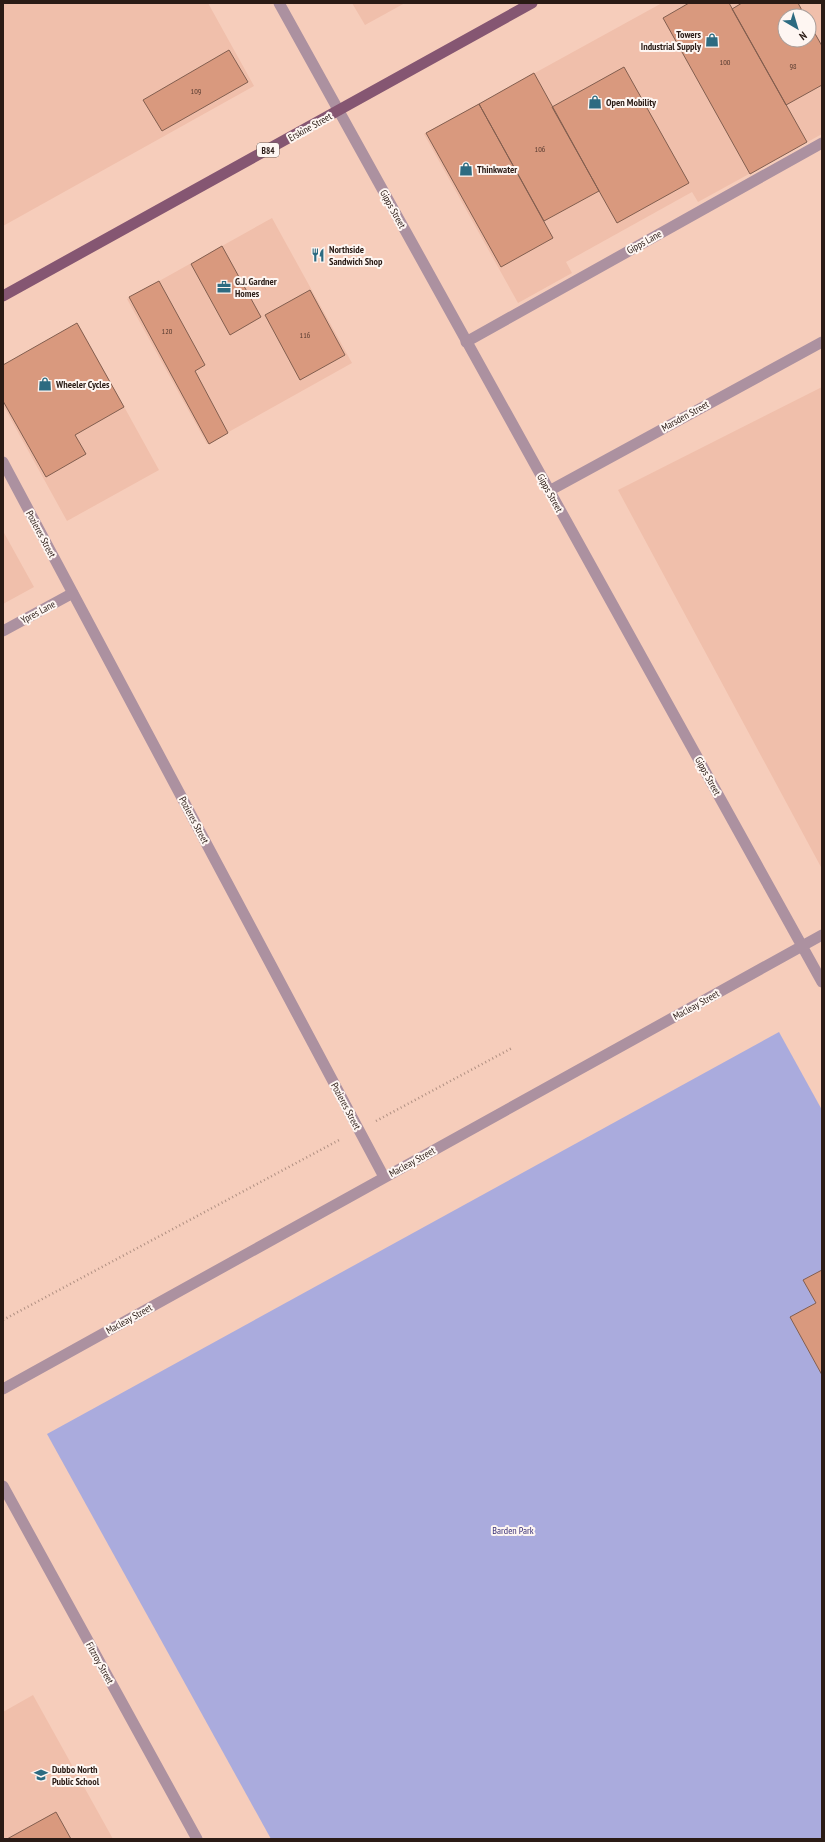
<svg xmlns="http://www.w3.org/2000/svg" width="825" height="1842" font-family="'PT Sans Narrow',sans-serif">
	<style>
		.built { fill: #f0bfab; fill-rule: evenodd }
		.green { fill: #aaabdd }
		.building { fill: #d9997e; stroke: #825e4f }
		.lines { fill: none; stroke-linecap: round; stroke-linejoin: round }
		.path { stroke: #af8f81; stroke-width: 2.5; stroke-dasharray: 1 3; stroke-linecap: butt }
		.service { stroke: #ac91a0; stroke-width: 11 }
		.minor { stroke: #ac91a0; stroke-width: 11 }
		.tertiary { stroke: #ac91a0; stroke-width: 11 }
		.primary { stroke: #855672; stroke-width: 11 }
		.labels { text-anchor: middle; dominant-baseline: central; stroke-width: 4; stroke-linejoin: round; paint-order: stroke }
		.number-label { font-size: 8px; fill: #563a2f }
		.shield { fill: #fef6f2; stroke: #6a5d57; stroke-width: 1 }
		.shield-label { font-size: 9px; font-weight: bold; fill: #2a1b15 }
		.poi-label { font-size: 10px; font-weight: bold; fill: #2a1b15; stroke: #fef6f2; text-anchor: start }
		.street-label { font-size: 10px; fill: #2a1b15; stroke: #fef6f2 }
		.park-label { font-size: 10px; fill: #393177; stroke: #fef6f2 }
	</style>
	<rect width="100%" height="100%" fill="#f6cdbb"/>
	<path class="built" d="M3,3H208L254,86L3,226Z
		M352,3H405L365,25Z
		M662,3H822V134L698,202L692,192L566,262L572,273L518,303L424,134ZM785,16H809V40H785Z
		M272,218L352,363L207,444L127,299Z
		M79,325L159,470L67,521L3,405V367Z
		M822,387V867H821L618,490Z
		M3,531L34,587L3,604Z
		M33,1695L113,1839H3V1712Z"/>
	<path class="green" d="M779,1032L822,1110V1839H271L47,1434Z"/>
	<path class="building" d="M689,3H729L807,142L750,174L663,18Z
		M742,3H798L805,16H785V40H809V23L822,46V85L786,105L732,9Z
		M229,50L248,82L162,131L143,100Z
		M624,67L689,183L617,223L552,107Z
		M534,73L599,191L544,221L479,104Z
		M479,104L553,238L501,267L426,133Z
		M222,246L261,317L230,335L191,264Z
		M159,281L205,365L195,371L228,433L209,444L129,297Z
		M310,290L345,355L300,380L265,315Z
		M77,323L124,407L75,435L86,454L46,477L3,401V365Z
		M822,1270V1375L790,1317L816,1303L803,1280Z
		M56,1812L71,1839H7Z"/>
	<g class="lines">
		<path class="path" d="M376,1121L512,1048
			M3,1320L341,1139"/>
		<path class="service" d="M466,342L822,143"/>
		<path class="minor" d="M279,3L822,982
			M3,462L384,1177
			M549,491L822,342
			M3,631L73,593
			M3,1389L822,935"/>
		<path class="tertiary" d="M3,1486L197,1839"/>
		<path class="primary" d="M3,296L532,3"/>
	</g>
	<defs>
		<g id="shop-bare" transform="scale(1.08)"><path d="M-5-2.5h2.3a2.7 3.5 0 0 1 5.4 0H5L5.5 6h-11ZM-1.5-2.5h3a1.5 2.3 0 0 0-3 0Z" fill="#2d6b81" stroke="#fef6f2" stroke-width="2.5" paint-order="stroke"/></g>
		<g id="restaurant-bare" transform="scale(1.08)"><path d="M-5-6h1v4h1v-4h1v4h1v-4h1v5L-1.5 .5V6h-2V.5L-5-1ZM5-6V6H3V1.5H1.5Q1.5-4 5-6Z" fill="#2d6b81" stroke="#fef6f2" stroke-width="2.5" paint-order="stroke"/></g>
		<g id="office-bare" transform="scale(1.08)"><path d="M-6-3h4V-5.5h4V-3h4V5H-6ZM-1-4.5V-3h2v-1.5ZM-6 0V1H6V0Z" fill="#2d6b81" stroke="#fef6f2" stroke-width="2.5" paint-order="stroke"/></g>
		<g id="school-bare" transform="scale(1.08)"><path d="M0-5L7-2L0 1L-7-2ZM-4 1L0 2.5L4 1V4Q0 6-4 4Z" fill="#2d6b81" stroke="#fef6f2" stroke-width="2.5" paint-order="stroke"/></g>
	</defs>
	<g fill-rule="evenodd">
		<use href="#shop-bare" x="712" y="40"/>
		<use href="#shop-bare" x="595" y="102"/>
		<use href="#shop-bare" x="466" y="169"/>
		<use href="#restaurant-bare" x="318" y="255"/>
		<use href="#office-bare" x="224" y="287"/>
		<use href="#shop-bare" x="45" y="384"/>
		<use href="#school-bare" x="41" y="1775"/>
	</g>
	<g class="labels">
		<g class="number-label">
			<text x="725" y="62">100</text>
			<text x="793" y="66">98</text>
			<text x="196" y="91">109</text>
			<text x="540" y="149">106</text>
			<text x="167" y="331">120</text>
			<text x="305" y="335">116</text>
		</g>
		<rect class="shield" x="257" y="143" width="22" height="14" rx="3"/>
		<g class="shield-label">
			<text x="268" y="150">B84</text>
		</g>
		<g class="poi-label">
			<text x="701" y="34" text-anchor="end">Towers<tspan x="701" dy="12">Industrial Supply</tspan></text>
			<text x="606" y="102">Open Mobility</text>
			<text x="477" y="169">Thinkwater</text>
			<text x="329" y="249">Northside<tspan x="329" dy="12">Sandwich Shop</tspan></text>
			<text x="235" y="281">G.J. Gardner<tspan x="235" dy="12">Homes</tspan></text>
			<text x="56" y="384">Wheeler Cycles</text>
			<text x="52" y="1769">Dubbo North<tspan x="52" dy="12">Public School</tspan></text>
		</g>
		<g class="street-label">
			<text transform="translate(310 127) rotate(-29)">Erskine Street</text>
			<text transform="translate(393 209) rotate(61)">Gipps Street</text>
			<text transform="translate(644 242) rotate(-29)">Gipps Lane</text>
			<text transform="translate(685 416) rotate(-29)">Marsden Street</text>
			<text transform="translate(550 493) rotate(61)">Gipps Street</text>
			<text transform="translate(41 534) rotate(62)">Pozieres Street</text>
			<text transform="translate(38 612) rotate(-28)">Ypres Lane</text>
			<text transform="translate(708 776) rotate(61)">Gipps Street</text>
			<text transform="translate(194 820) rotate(62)">Pozieres Street</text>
			<text transform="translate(696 1005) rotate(-29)">Macleay Street</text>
			<text transform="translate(346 1106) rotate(62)">Pozieres Street</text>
			<text transform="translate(412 1162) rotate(-29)">Macleay Street</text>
			<text transform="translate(129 1319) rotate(-29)">Macleay Street</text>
			<text transform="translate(100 1663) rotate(61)">Fitzroy Street</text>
		</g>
		<g class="park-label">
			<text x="513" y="1530">Barden Park</text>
		</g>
	</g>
	<rect width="825" height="1842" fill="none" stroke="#2a1b15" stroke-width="8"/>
	<g transform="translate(797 28) rotate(142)"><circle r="19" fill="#fef6f2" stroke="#a99e9a"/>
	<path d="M0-3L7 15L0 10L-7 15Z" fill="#2d6b81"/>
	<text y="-6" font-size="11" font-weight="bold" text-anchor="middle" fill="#2a1b15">N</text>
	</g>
</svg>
